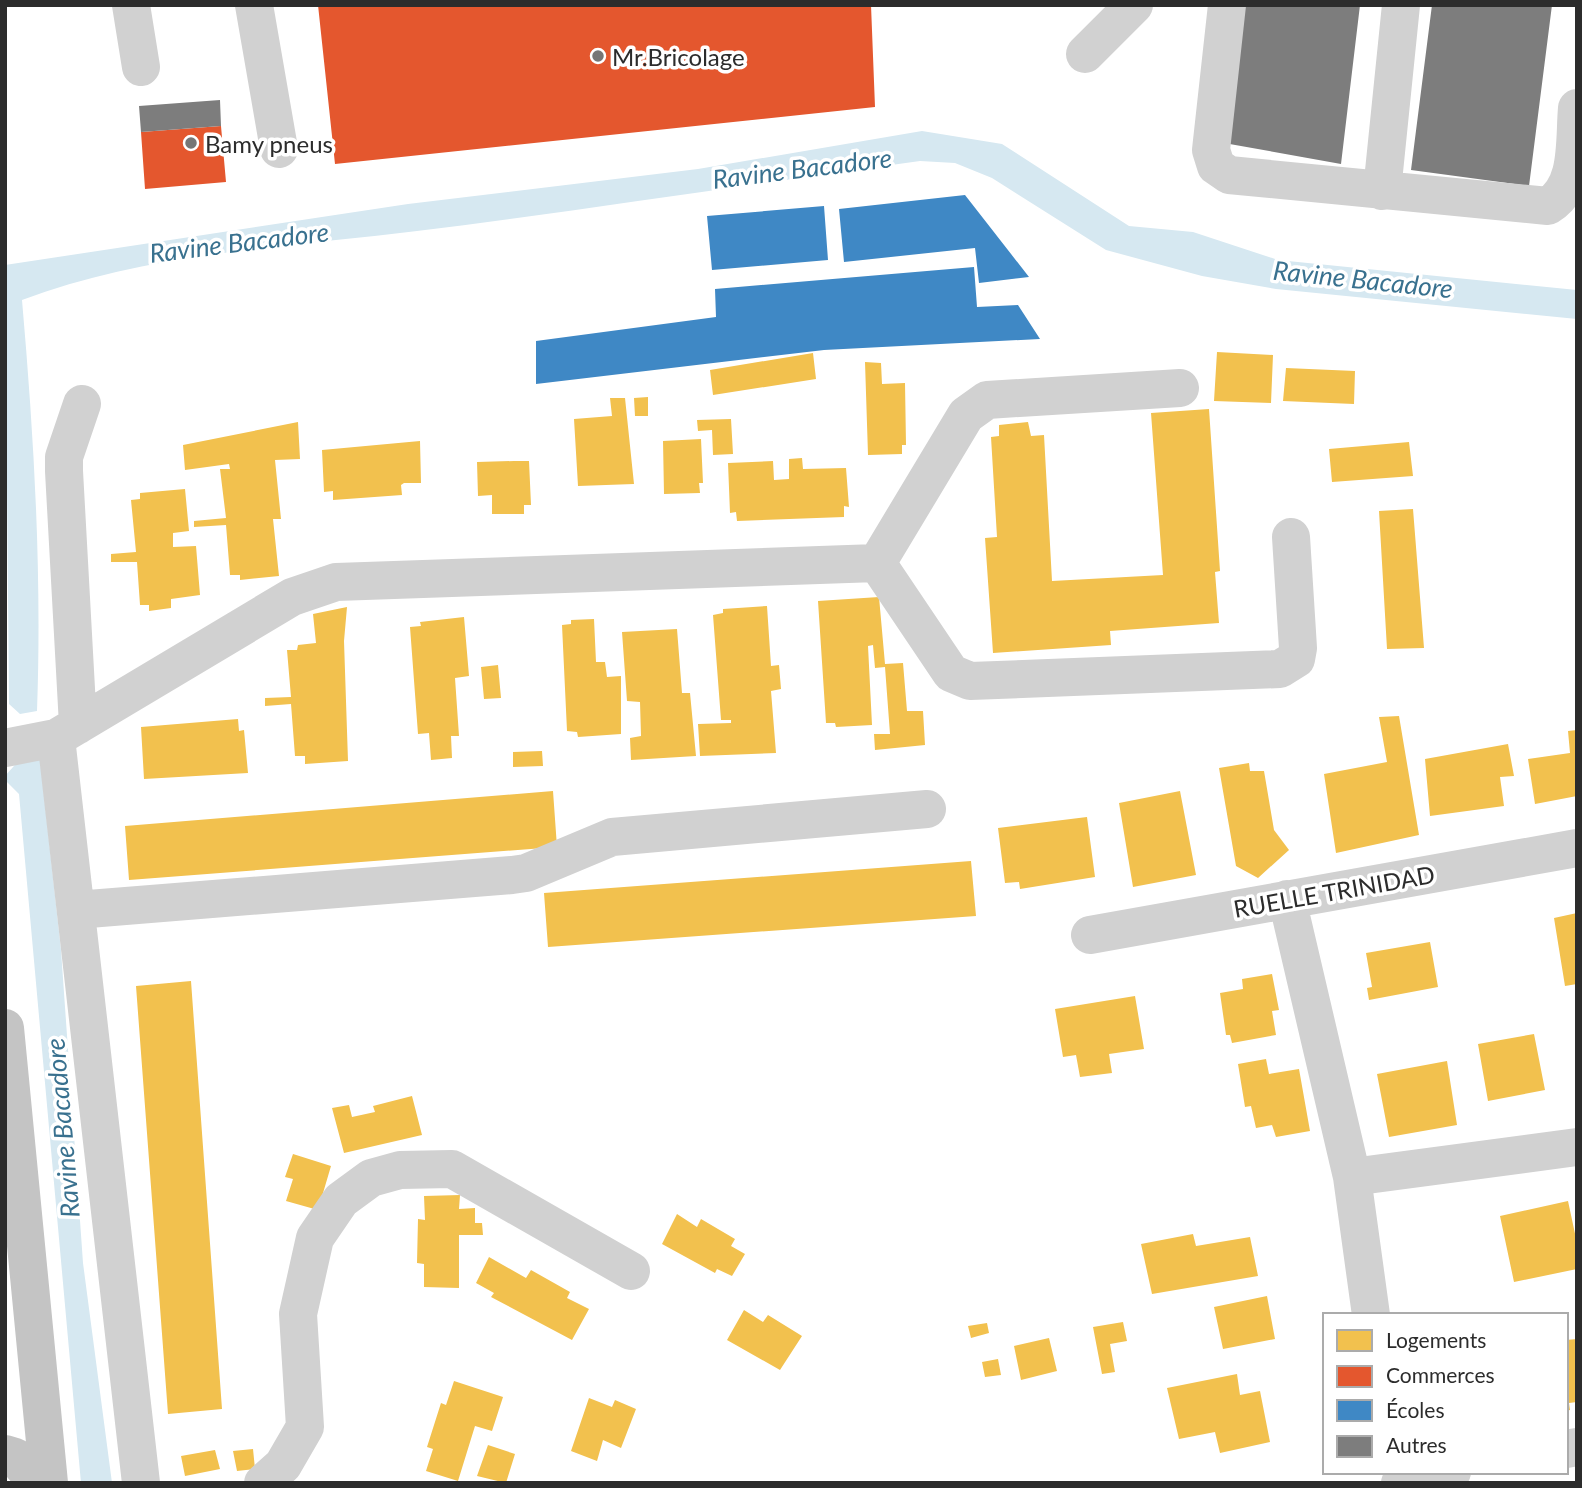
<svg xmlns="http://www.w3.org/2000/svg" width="1582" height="1488" font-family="Lato,sans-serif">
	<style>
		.water { fill: #d6e8f1 }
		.homes { fill: #f2c14e }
		.shops { fill: #e4572e }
		.schools { fill: #3f88c5 }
		.building { fill: #7d7d7d }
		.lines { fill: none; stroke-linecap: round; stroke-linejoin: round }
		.minor { stroke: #d1d1d1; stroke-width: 38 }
		.major { stroke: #c4c4c4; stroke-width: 38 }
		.poi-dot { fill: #767676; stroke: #fff; stroke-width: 2.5 }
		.labels { text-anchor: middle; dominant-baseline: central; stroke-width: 7; stroke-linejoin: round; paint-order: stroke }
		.poi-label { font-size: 24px; fill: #2c2c2c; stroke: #fff; text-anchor: start }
		.street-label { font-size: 24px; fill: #2c2c2c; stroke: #fff }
		.water-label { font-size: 26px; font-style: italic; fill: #39718f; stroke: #fff }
	</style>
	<rect width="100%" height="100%" fill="#fff"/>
	<path class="water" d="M922,131L1002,144L1129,226L1193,232L1278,260L1577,290V319L1276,289L1202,276L1106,250L992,178L955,163L920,161C752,184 585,210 417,231C286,247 146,253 22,300C34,437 42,573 37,711L20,714L9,704L5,265L408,204L698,169Z
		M22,757L40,759L61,950L83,1263L112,1483H81L19,794L5,780V776Z"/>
	<path class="homes" d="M1217,352L1273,355L1271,403L1214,401Z
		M813,353L816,379L713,395L710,370Z
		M865,362L881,363L882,384L905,383L906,445H902V454L868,455Z
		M1286,368L1355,371L1354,404L1283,401Z
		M648,397V416H635L634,398Z
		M610,398H625L634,484L578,486L574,419L612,416Z
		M1209,409L1220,571L1215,572L1219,623L1110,631L1111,645L993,653L985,538L997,537L991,437L999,436V425L1028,422L1031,436L1044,435L1052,581L1163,575L1151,413Z
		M731,419L733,454L713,455L712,430L698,431L697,420Z
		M298,422L300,459L275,460L281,519H273L279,576L240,580V575H230L226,525L194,527V521L226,518L220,469H230L229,464L185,470L183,445Z
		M701,439L703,483H699L700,493L664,494L663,441Z
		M420,441L421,483H404L401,485L402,495L333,500V491L324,492L322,450Z
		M1409,442L1413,476L1332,482L1329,449Z
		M802,458L803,469L846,468L849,507L844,506V517L737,521L736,512L730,513L728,463L773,461L774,480L789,479V459Z
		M514,461H529L531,505H524V514H492V495L478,496L477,462Z
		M185,489L189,531L173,533V547L196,546L200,595L171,599V608L149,611V605H140L137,562H111V554L136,552L131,500L140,499V493Z
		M1413,509L1424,648L1387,649L1379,511Z
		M879,597L885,664L903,663L907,711H923L925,745L875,750L874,734H890L885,667L875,668L873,645L868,646L872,725L836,727L835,723H826L818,601Z
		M767,606L771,666L779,665L781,689L771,691L776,753L700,756L698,724L731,723V720H721L713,615L723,613V609Z
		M347,607L344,641L348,761L305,764V756H295L291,704L265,706V698L291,697L287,650H297L298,645L316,643L313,614Z
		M464,617L469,676L455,678L459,736H451L452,758L431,760L429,733L418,734L410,627L421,626L420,622Z
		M594,619L596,662H605L607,677L621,676V734L578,737L577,732L567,731L562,625L571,624V620Z
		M677,629L682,693H690L696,756L631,760L630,738L641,736L640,702L627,701L622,632Z
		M498,665L501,698L484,699L481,667Z
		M1399,716L1419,835L1336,853L1324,774L1387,762L1379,717Z
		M238,719L239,731L244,730L248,773L144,779L141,727Z
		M1577,730V796L1535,804L1528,759L1570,753L1568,731Z
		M1508,744L1514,776L1500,777L1504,806L1430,816L1425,759Z
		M542,751L543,766L513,767V752Z
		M1249,763L1250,771H1264L1274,830L1289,850L1258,878L1236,866L1219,768Z
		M553,791L557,847L129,880L125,826Z
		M1180,791L1196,875L1133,887L1119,803Z
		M1087,817L1095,877L1020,889L1019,882L1005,883L998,828Z
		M971,861L976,916L548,947L544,893Z
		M1577,913V984L1565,986L1554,918Z
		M1430,942L1438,987L1369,1000L1367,988L1372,987L1366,953Z
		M1272,974L1279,1010L1272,1011L1276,1035L1232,1043L1230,1035H1226L1220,993L1243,989L1242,979Z
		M191,981L222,1409L168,1414L136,986Z
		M1135,996L1144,1049L1109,1054L1112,1073L1080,1077L1076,1055L1063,1057L1055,1009Z
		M1534,1034L1545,1090L1488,1101L1478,1044Z
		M1266,1059L1269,1074L1299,1069L1310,1131L1276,1137L1272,1125L1256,1128L1251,1106L1245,1107L1238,1064Z
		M1447,1061L1457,1125L1389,1137L1377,1074Z
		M412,1096L422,1135L344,1153L332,1108L349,1105L352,1117L375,1112L373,1106Z
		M293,1154L331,1166L318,1210L286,1201L293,1179L285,1177Z
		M460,1195L459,1209L475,1208V1223H482L483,1235H459V1288L424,1287V1264L417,1263L418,1219L425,1220L424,1196Z
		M1568,1201L1577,1243V1269L1514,1282L1500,1216Z
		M677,1214L697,1227L701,1219L735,1239L731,1246L745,1254L732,1276L717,1269L715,1273L662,1244Z
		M1193,1234L1196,1246L1250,1237L1258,1276L1152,1294L1141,1244Z
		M489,1257L526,1278L531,1270L570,1292L567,1298L589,1309L572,1340L491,1297L494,1293L476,1283Z
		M1267,1296L1275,1339L1223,1349L1214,1307Z
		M744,1310L763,1322L768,1315L802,1336L780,1370L727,1340Z
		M1123,1322L1127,1341L1110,1344L1115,1372L1102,1374L1093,1327Z
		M987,1323L989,1333L971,1338L968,1326Z
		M1049,1338L1057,1371L1021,1380L1014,1346Z
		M1577,1339V1402L1569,1403L1570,1410L1566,1411V1340Z
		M998,1359L1001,1375L985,1377L982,1362Z
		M1237,1374L1240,1395L1260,1391L1270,1442L1220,1453L1215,1432L1179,1439L1167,1388Z
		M454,1381L503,1397L492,1431L475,1426L458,1481L426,1471L433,1449L427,1447L441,1403L446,1405Z
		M589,1398L612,1407L615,1400L636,1409L621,1448L603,1440L597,1461L571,1451Z
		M488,1445L515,1454L506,1483L477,1476Z
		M253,1449L255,1469L237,1471L233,1451Z
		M215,1450L220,1469L185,1476L181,1456Z"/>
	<path class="shops" d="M318,5H871L875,107L335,164Z
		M221,126L226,182L145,189L141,132Z"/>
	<path class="schools" d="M965,195L1029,277L979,283L975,248L844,262L839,209Z
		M824,206L828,260L712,270L707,216Z
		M974,267L977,307L1018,305L1040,339L824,350L536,384V341L716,317L715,289Z"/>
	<path class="building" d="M1239,5H1360L1341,164L1224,143Z
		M1432,5H1552L1529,186L1411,170Z
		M220,100L221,126L141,132L139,106Z"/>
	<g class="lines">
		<path class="minor" d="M131,5L141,67
			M254,5L279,149
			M1227,5L1211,150L1216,166L1229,175L1548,206C1580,186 1574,141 1577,108
			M1085,54L1134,5
			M1382,191L1401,5
			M1180,388L987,400L966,415L877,563L951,673L970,681L1280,669L1296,659L1298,648L1291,537
			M78,725L64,471V457L82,404
			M56,738L141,1483
			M5,748L56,738L292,597L336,582L877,563
			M1287,899L1352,1177L1371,1315
			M76,910L512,875L526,873L612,837L927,809
			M1090,935L1577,848
			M1352,1177L1577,1147
			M1566,1449L1577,1447
			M263,1483L283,1465L305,1427L298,1314L315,1238L341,1200L371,1178L400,1170L452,1169L631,1271
			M1400,1483L1452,1472"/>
		<path class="major" d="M5,1028L49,1483
			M5,1454L15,1457L37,1483"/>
	</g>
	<g class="poi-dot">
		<circle cx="598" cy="56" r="7"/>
		<circle cx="191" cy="143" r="7"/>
	</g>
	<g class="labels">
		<g class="poi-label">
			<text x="612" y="56">Mr.Bricolage</text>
			<text x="205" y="143">Bamy pneus</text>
		</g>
		<g class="street-label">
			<text transform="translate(1334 891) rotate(-10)">RUELLE TRINIDAD</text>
		</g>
		<g class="water-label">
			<text transform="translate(802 168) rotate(-7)">Ravine Bacadore</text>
			<text transform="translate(239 242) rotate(-7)">Ravine Bacadore</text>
			<text transform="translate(1363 279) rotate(6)">Ravine Bacadore</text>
			<text transform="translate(62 1128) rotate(-95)">Ravine Bacadore</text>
		</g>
	</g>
	<rect width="1582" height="1488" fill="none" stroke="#2c2c2c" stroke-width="14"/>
	<rect x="1323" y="1313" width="245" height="161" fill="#ffffff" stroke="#ababab" stroke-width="2"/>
	<rect x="1337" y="1330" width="35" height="21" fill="#f2c14e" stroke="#ababab" stroke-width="2"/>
	<text x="1386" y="1348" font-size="21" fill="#2c2c2c">Logements</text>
	<rect x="1337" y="1366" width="35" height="21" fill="#e4572e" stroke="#ababab" stroke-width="2"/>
	<text x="1386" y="1383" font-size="21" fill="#2c2c2c">Commerces</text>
	<rect x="1337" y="1400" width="35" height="21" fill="#3f88c5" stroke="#ababab" stroke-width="2"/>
	<text x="1386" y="1418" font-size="21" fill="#2c2c2c">Écoles</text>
	<rect x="1337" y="1436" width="35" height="21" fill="#7d7d7d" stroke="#ababab" stroke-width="2"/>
	<text x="1386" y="1453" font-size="21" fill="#2c2c2c">Autres</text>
</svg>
